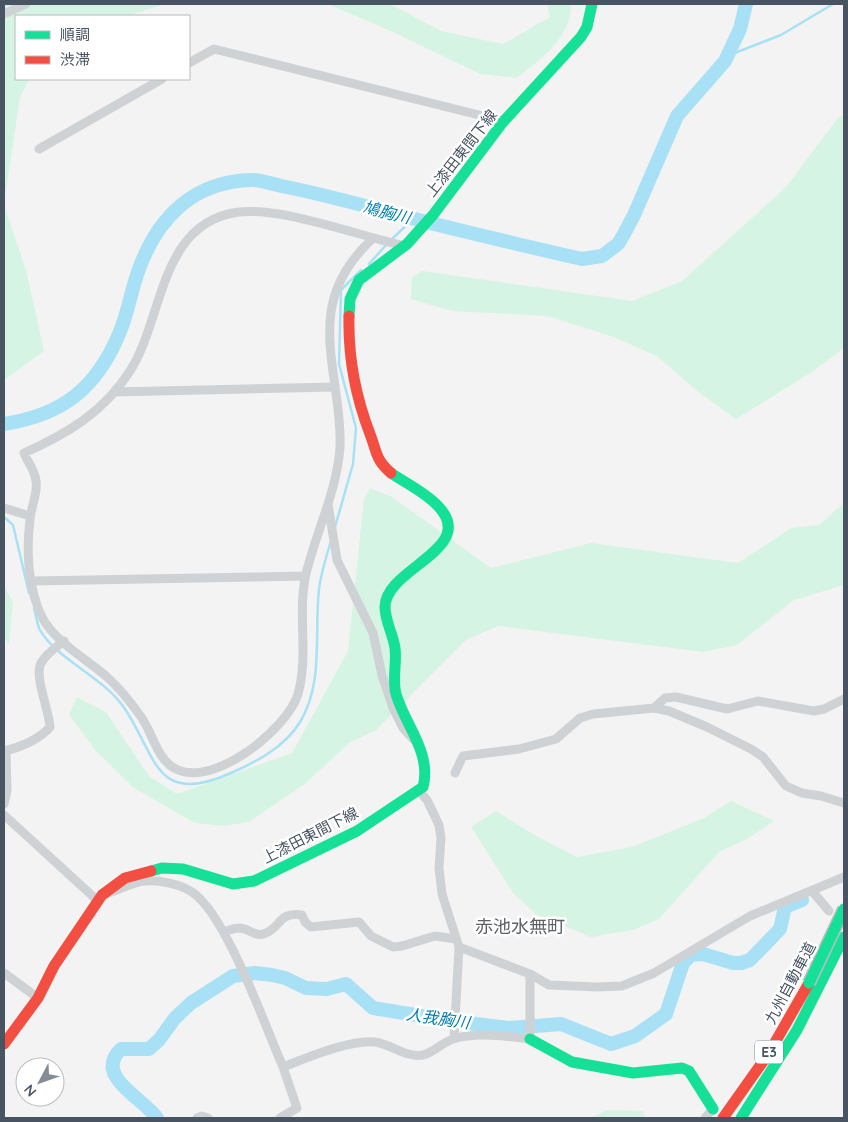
<svg xmlns="http://www.w3.org/2000/svg" width="848" height="1122" font-family="Quicksand,'Noto Sans JP',sans-serif">
	<style>
		.green { fill: #d6f4e3 }
		.lines { fill: none; stroke-linecap: round; stroke-linejoin: round }
		.stream { stroke: #a8e1f5; stroke-width: 2.5 }
		.river { stroke: #a8e1f5; stroke-width: 14 }
		.street { stroke: #cfd2d4; stroke-width: 9 }
		.fast { stroke: #16e098; stroke-width: 11 }
		.jam { stroke: #f24e42; stroke-width: 11 }
		.fast-bridge-casing { stroke: #b8bcc3; stroke-width: 14; stroke-linecap: butt }
		.fast-bridge { stroke: #16e098; stroke-width: 11 }
		.labels { text-anchor: middle; dominant-baseline: central; stroke-width: 5; stroke-linejoin: round; paint-order: stroke }
		.shield { fill: #fff; stroke: #7f8791; stroke-width: 1 }
		.shield-label { font-size: 14px; font-weight: bold; fill: #485462 }
		.street-label { font-size: 15px; fill: #485462; stroke: #fff }
		.water-label { font-size: 16px; font-style: italic; fill: #027fac; stroke: #fff }
		.quarter-label { font-size: 18px; fill: #5e6268; stroke: #fff }
	</style>
	<rect width="100%" height="100%" fill="#f4f3f3"/>
	<path class="green" d="M4,4H166L127,16H16V79H29L20,97L4,205L26,270L44,351L4,380Z
		M327,4H390L441,31L503,44L550,17L547,4H571C571,39 541,58 517,78L480,74L391,31Z
		M844,115V348L812,372L736,419L697,391L657,356L611,336L547,316L452,311L411,299L412,277L422,271L632,301L682,281L785,188L838,118Z
		M370,488L392,497L491,568L591,543L738,563L791,528L819,525L844,503V585L794,600L737,645L703,652L498,626L466,640L376,730L349,743L306,783L249,822L224,826L195,823L134,788L96,751L69,715L77,697L106,712L149,776L177,794L292,753L348,651L364,499Z
		M4,585L13,603L9,644L4,639Z
		M731,801L774,821L747,839L719,852L659,919L633,930L591,937L536,914L513,893L471,827L496,811L536,836L577,857L632,847L704,818Z
		M607,1110L643,1111L645,1118H591Z"/>
	<g class="lines">
		<path class="stream" d="M727,56L781,35L833,4
			M391,240L413,219
			M369,264L387,244
			M4,517L13,525L29,593
			M335,527L353,464L356,428L339,364L341,290L361,270
			M34,608C36,615 37,624 40,630C56,659 104,677 125,709C157,757 155,807 231,773C256,762 285,747 300,722C324,683 314,633 319,589C321,573 326,557 331,541"/>
		<path class="river" d="M4,424C62,415 96,389 119,334C128,314 131,290 139,269C158,217 194,181 252,180C261,180 272,184 281,186C312,192 343,200 373,208C442,227 512,243 582,259L602,256L618,244L624,234L634,215L677,116L725,61L740,29L746,4
			M157,1118C143,1098 93,1076 121,1049H149L159,1040L175,1018L191,1003L233,976L255,973L272,975L285,978L306,988L327,989L346,984L373,1008L452,1021L509,1028L561,1024L611,1044L635,1036L666,1014L683,963L691,955L703,954L733,963H741L750,960L780,929L785,907L802,900"/>
		<path class="street" d="M4,14L26,4
			M189,63L214,49L503,121
			M39,149L162,79
			M372,239C352,258 335,283 331,312C325,357 342,402 340,447C337,491 316,532 306,574C297,613 309,655 298,694C287,730 211,790 174,768C156,758 152,730 139,714C130,701 118,687 106,676C86,659 56,642 43,619C28,590 26,552 30,520C31,506 38,494 36,481C35,470 28,463 24,453C67,434 104,412 130,371C164,318 159,222 239,212C284,207 359,236 405,246
			M114,392L335,387
			M328,504L337,560L373,633L382,675L393,708L403,728L414,740
			M4,508L30,516
			M31,581L305,576
			M654,708L665,698L676,697L727,709L758,701L814,711L824,709L844,699
			M4,751C19,748 40,739 50,727C49,710 34,676 41,663C46,654 56,647 64,641
			M455,773L463,756L519,749L556,739L580,718L593,714L654,708L669,711L707,727L751,749L763,757L786,786L802,793L821,796L844,803
			M419,791L427,800L439,825L441,838L439,868L442,894L459,947L454,1039
			M4,804L7,791L6,751
			M4,815L98,901
			M812,891L829,911
			M105,894C119,891 130,882 145,881C159,880 180,884 192,892C226,914 265,1026 283,1067C306,1058 351,1039 375,1042C391,1044 406,1058 423,1055C433,1053 443,1042 453,1039C476,1032 507,1036 530,1039V974L459,947
			M224,932C229,930 235,928 240,928C250,929 256,938 266,933C282,926 278,912 302,915L305,922L311,927L359,922L371,936L393,947L402,946L435,936L456,939
			M4,973L38,998
			M530,974L549,985L598,987L622,986L654,973L750,916L844,877
			M197,1118L202,1116L208,1118
			M280,1118L297,1108L283,1067
			M705,1118L713,1109"/>
		<path class="fast" d="M349,316L350,299L359,280L407,244L433,215L503,122L581,37L587,27L592,4
			M151,871L162,868L183,869L233,884L254,881L357,831L423,787C432,753 405,725 396,694C392,679 397,663 395,648C393,634 385,621 385,607C385,568 479,549 438,506C425,492 407,484 391,473
			M530,1039L572,1062L633,1073L682,1068L689,1071L713,1109
			M741,1118L797,1030L844,937"/>
		<path class="jam" d="M349,316C348,357 355,395 370,434C377,452 375,459 391,473
			M4,1044L38,998L54,966L102,895L125,878L151,871
			M723,1118L769,1053L809,983"/>
		<g class="fast-bridge-casing">
			<path id="fast-bridge" d="M809,983L844,909"/>
		</g>
		<use href="#fast-bridge" class="fast-bridge"/>
	</g>
	<g class="labels">
		<rect class="shield" x="755" y="1040.5" width="28" height="23" rx="4"/>
		<g class="shield-label">
			<text x="769" y="1052">E3</text>
		</g>
		<g class="street-label">
			<text transform="translate(461 153) rotate(-52)">上漆田東間下線</text>
			<text transform="translate(310 835) rotate(-27)">上漆田東間下線</text>
			<text transform="translate(790 983) rotate(-62)">九州自動車道</text>
		</g>
		<g class="water-label">
			<text transform="translate(387 212) rotate(14)">鳩胸川</text>
			<text transform="translate(438 1018) rotate(8)">人我胸川</text>
		</g>
		<g class="quarter-label">
			<text x="520" y="926">赤池水無町</text>
		</g>
	</g>
	<rect width="848" height="1122" fill="none" stroke="#485462" stroke-width="10"/>
	<rect x="15" y="15" width="175" height="65" fill="#ffffff" stroke="#b6bbc0"/>
	<rect x="25" y="31" width="25" height="8" fill="#16e098" stroke="#b6bbc0"/>
	<text x="60" y="40" font-size="15" fill="#485462">順調</text>
	<rect x="25" y="56" width="25" height="8" fill="#f24e42" stroke="#b6bbc0"/>
	<text x="60" y="65" font-size="15" fill="#485462">渋滞</text>
	<g transform="translate(40 1082) rotate(229)"><circle r="24" fill="#ffffff" stroke="#b6bbc0"/>
	<path d="M0-4L9 19L0 12L-9 19Z" fill="#848c95"/>
	<text y="-8" font-size="14" font-weight="bold" text-anchor="middle" fill="#485462">N</text>
	</g>
</svg>
